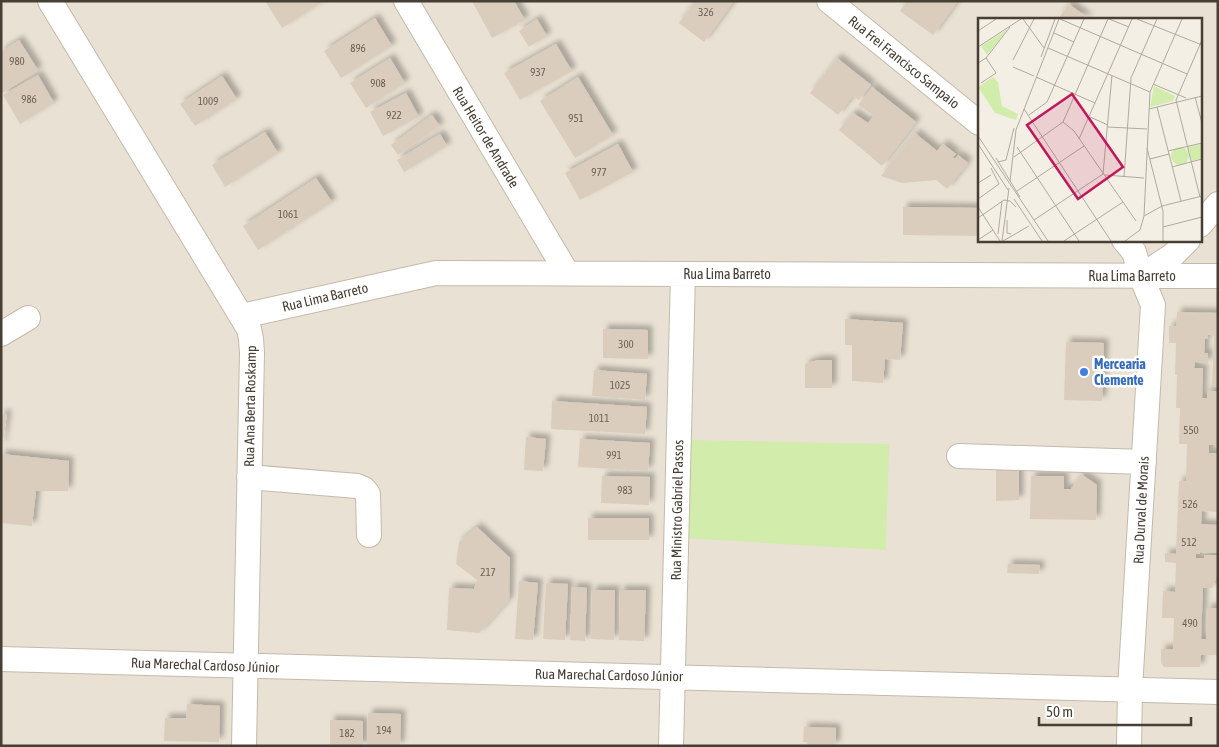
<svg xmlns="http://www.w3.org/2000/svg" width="1219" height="747" font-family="'Asap Condensed',sans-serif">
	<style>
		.residential { fill: #e9e1d3; fill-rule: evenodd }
		.green { fill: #d1ecab }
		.building { fill: #dacdbd; filter: url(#shadow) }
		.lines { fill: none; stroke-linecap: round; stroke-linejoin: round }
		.minor-casing { stroke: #c3baaa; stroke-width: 26 }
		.minor { stroke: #fff; stroke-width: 24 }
		.shop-dot { fill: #3f7fe0; stroke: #fff; stroke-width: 2 }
		.labels { text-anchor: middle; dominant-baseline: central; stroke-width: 5; stroke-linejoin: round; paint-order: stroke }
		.number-label { font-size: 11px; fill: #6c6256 }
		.street-label { font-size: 14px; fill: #473f34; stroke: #fff }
		.shop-label { font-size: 14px; font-weight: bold; fill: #366cbe; stroke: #fff; text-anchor: start }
		.inset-road { fill: none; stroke: #afa99e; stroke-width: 1 }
		.view { fill: #c2185b; fill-opacity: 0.15; stroke: #c2185b; stroke-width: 2.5 }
		.inset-edge { fill: none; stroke: #473f34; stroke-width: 2.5 }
	</style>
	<defs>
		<filter id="shadow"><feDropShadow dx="4.5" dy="-4.5" stdDeviation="2.5" flood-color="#0004"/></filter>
	</defs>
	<rect width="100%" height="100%" fill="#f4efe5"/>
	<path class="residential" d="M1,1H1218V746H1ZM979,19H1200V240H979Z"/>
	<path class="green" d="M687,440L889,444L886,550L684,538Z"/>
	<path class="building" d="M265,1H324L282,28Z
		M472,1H514L525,20L492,38Z
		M695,1H734L704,42L679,23Z
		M907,1H958L933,35L900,11Z
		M1069,4L1089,19H1061L1059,18Z
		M375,18L392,46L341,78L324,51Z
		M537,19L547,36L529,47L519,31Z
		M19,40L38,70L1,94V52Z
		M556,44L572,71L520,100L504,73Z
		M390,58L405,83L366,108L350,83Z
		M837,58L871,85L859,100L853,96L838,115L810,93Z
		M38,75L54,103L20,124L3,95Z
		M222,76L237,99L195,126L180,104Z
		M578,77L613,135L575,158L540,101Z
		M872,87L916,122L882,166L839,130L853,113L868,123L874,116L858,105Z
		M406,93L419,117L383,136L370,112Z
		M432,115L440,126L398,155L391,145Z
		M265,132L278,153L225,187L212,165Z
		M915,133L937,151L943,144L956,154L953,157L955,159L958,155L968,163L947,189L936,180L902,183L881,176Z
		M440,134L447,146L404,172L397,160Z
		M618,144L633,172L580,200L565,173Z
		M316,178L332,202L258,250L243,226Z
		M903,207L979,208V236L903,235Z
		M1177,312L1218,313V387H1212L1214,335H1208V339H1205L1204,353H1208V363L1195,362L1194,368H1203L1202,398H1207V391H1218V445H1209V453H1218V512L1202,511L1201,524L1218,525V553L1200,552V554H1196V558H1204V555H1218V574L1212,588H1203L1201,639H1206L1207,608H1218V655H1201L1200,667H1164L1161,663V649H1173L1174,618H1162L1163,591L1175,592L1176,563L1165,562V553L1176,554L1179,481H1186L1187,444H1179L1180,408H1176L1177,375H1175L1176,343H1169V326H1176Z
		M845,319L903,323L900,360L885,359L883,383L852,381V345H845Z
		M603,329L648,330V359L603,358Z
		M1066,342L1104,343L1102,401L1064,400Z
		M818,360H832V388H805V364Z
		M594,370L647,374L645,400L592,396Z
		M552,401L647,407L645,434L551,429Z
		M1,414H7L2,447H1Z
		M526,437L546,439L543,471L524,470Z
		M580,439L650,443L648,471L578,467Z
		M1,454L69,461L68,491H36L32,526L1,523Z
		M1019,469V500L996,501V470Z
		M1081,474L1097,485L1096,520L1030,519L1031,476H1064V489H1071Z
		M602,476L650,477L649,505L601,503Z
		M588,518H649V540H588Z
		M477,527L510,558L509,600L479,633L447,630L449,588L474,589L477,580L456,564L459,542Z
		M1008,564L1040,565L1039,574L1007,573Z
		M519,581L538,583L533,640L515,639Z
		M546,583L568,584L565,640L543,639Z
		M572,587L587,588L585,641L570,640Z
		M592,590H615L614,640L591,639Z
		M620,590H646L644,641L619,640Z
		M187,704L220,706L219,742L164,741L165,718H186Z
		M368,713L401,714L400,746H367Z
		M330,720L363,721V746H330Z
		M804,727L836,728V744H834V746H807V742H803Z"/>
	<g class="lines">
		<g class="minor-casing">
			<path id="minor" d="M50,1L249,329L251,339L252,353L244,746
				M406,1L567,273
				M829,1L979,123
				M1200,225L1218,204
				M1124,240L1134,252L1141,276L1153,305L1130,689L1129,746
				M1141,276L1173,255L1188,240
				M242,316L436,273L1218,276
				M1,334L28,318
				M959,456L1144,462
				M249,477L357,486L364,489L368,494L369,535
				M1,659L1218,692
				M671,746L683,274"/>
		</g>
		<use href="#minor" class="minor"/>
	</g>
	<circle class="shop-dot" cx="1084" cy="372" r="5"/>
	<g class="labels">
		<g class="number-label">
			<text x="706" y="12">326</text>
			<text x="358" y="48">896</text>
			<text x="17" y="61">980</text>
			<text x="538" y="72">937</text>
			<text x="378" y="83">908</text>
			<text x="29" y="99">986</text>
			<text x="208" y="101">1009</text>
			<text x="394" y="115">922</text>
			<text x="576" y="118">951</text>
			<text x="599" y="172">977</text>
			<text x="288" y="214">1061</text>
			<text x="626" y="344">300</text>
			<text x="620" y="385">1025</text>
			<text x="599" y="418">1011</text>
			<text x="1191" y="430">550</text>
			<text x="614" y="455">991</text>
			<text x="625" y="490">983</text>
			<text x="1190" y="504">526</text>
			<text x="1189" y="542">512</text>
			<text x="488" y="572">217</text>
			<text x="1190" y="623">490</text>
			<text x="384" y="730">194</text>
			<text x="347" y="733">182</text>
		</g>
		<g class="street-label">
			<text transform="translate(904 62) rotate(39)">Rua Frei Francisco Sampaio</text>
			<text transform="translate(486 137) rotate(59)">Rua Heitor de Andrade</text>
			<text x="727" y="274">Rua Lima Barreto</text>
			<text x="1132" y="276">Rua Lima Barreto</text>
			<text transform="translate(325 297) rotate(-13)">Rua Lima Barreto</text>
			<text transform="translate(250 406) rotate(-89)">Rua Ana Berta Roskamp</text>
			<text transform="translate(677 510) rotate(-89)">Rua Ministro Gabriel Passos</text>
			<text transform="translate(1141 510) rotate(-87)">Rua Durval de Morais</text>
			<text transform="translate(205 665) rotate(2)">Rua Marechal Cardoso Júnior</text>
			<text transform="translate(609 675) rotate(1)">Rua Marechal Cardoso Júnior</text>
		</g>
		<g class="shop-label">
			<text x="1094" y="364">Mercearia<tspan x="1094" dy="16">Clemente</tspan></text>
		</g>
	</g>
	<g transform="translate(978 18)">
		<rect width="224" height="224" fill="#f4efe5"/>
		<path d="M30,11L9,37L3,28ZM15,59L20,64L24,88L40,96L38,102L17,95L0,69ZM176,68L197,78L195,83L172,89ZM224,126V140L214,143L210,129ZM193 138a9 9 0 1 1 18 0a9 9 0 1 1-18 0Z" fill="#d1ecab"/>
		<path class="inset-road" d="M45,1L66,30M82,1L209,56M131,1L151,9M159,1L224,27M0,13L18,1M76,15L96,24M0,29L43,1M70,30L172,74M63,39L77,1M35,42L56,1M0,45L8,40L32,9M35,49L56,58M58,59L117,85M3,65L18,55L8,40M175,66L208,80M217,79L224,105M179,89L203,183M46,91L133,223M171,91L224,78M51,97L69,84L106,1M112,99L130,107M85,104L96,113L158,203M130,109L169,111M0,118L70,223M101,121L154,1M0,126L30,172M39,129L101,223M169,130L185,193V223M190,133L224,125M36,139L85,104L130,1M18,140L42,179M172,141L191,136M20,144L28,142L36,110M194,149L224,141M125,156L134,57M127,157L166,160M146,159L153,60L179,1M32,163L38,112L81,1M0,165L13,157M39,173L106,128M222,179L198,82L224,22M0,181L21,166L13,150M36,181L64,223M0,189L22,223M166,198L184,188L224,178M0,200L26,182L32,183L38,189M29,202V215L33,216M56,202L125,156M185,209L224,199M20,216L24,183M0,222L15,212M24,223L31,170M25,223L51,208M86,223L145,184M147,223L162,212L166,198L172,74L204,1"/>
		<path class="view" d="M94,76L145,149L100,181L49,107Z"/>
		<rect width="224" height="224" class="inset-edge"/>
	</g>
	<rect width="1219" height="747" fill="none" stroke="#473f34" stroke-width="5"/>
	<path d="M1039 717v8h152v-8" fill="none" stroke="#473f34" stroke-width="2.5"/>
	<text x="1046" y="717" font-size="15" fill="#473f34" stroke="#ffffff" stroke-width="4" paint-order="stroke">50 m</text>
</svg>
